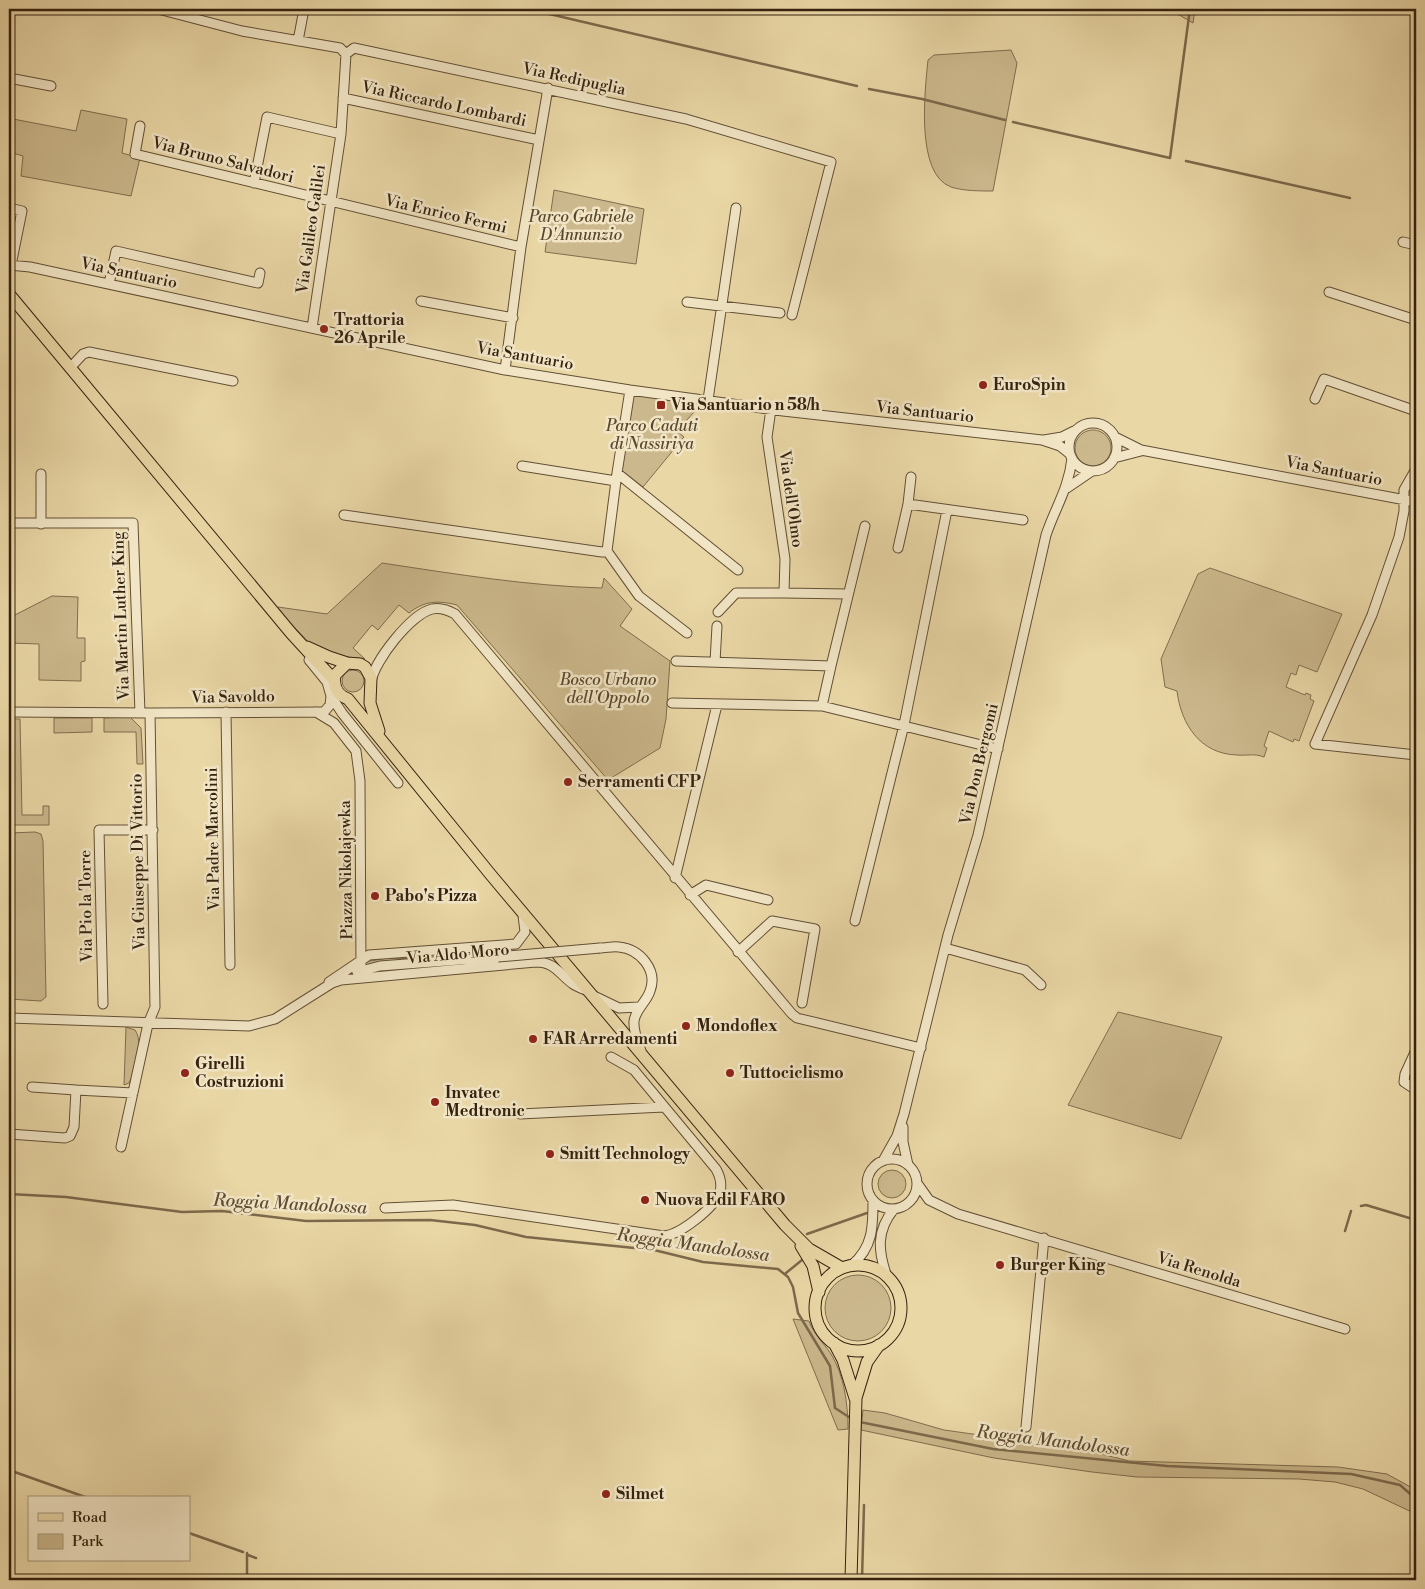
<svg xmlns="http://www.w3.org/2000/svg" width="1425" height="1589" font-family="'Libre Bodoni',serif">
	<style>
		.green { fill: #cbb88c; stroke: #806d4e }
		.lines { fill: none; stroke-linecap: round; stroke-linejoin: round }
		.stream { stroke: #7c694b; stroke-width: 2.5 }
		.minor-casing { stroke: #624f35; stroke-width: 11 }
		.major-casing { stroke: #35220f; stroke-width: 13 }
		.minor { stroke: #f1e5c5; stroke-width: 9 }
		.major { stroke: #ead7a6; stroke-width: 11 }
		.minor-bridge-casing { stroke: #624f35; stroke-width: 11; stroke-linecap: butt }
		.minor-bridge { stroke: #f1e5c5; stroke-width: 9 }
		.poi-dot { fill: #8f2418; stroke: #f1e5c5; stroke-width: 2 }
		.labels { text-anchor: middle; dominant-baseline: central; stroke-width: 5; stroke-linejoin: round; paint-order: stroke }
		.street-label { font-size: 16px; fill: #35220f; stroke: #f1e5c5 }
		.park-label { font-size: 16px; font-style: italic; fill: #5a482e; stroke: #f1e5c5 }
		.poi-label { font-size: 16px; font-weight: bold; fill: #35220f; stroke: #f1e5c5; text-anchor: start }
		.water-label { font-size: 18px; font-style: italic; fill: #5f4c32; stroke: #f1e5c5 }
	</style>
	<rect width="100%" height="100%" fill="#ead7a6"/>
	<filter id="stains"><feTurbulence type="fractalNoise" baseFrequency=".004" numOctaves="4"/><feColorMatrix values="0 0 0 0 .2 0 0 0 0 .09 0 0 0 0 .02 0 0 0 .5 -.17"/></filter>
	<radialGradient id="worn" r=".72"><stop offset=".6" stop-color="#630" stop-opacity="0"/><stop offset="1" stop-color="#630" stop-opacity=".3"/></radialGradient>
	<path class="green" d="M1169,9H1195L1193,23Z
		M1011,50L1017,63L993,191C980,191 963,191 951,187C915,174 925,90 928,60L934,55Z
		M81,110L127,119L122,153L140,158L131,196L21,176L23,156L9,152V135L13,119L76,131Z
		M554,190L644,209L636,264L545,252Z
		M633,395L692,402L695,411L677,431L684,437L643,487L620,469Z
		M1075 448a18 18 0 1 1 36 0a18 18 0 1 1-36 0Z
		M382,563C455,574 528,586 602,588L604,578L632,609L620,626L670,661L666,719L660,748L608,780L457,605C437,600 424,601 409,613L399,605L378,630L372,625L353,648L365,659L348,657L314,648L278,610V607L327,614Z
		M1210,568L1342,614L1317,672L1299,665L1296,675L1291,673L1286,687L1305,695L1306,693L1311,695L1310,699L1314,701L1299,741L1294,739L1293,742L1269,731L1264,746L1267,748L1264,757C1253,753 1248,756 1237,755C1200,754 1181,724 1177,691L1165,687L1161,659L1198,574Z
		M52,596L78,597L77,638H85V661L81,662V681L39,680V644L9,643V608L13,616Z
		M342 681a11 11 0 1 1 22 0a11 11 0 1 1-22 0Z
		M130,717L141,728L143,764H137L136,732H104V718Z
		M54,718H92V732L54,733Z
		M9,719H20L22,815H43V806H49V825H9Z
		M35,832L41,834L43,841L46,997L41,1001L9,999V833Z
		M388,958L420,959L364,966V962Z
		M1118,1012L1222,1037L1181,1139L1068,1105Z
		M126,1027L135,1030C144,1042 135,1070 129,1083L124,1085Z
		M878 1184a14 14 0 1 1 28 0a14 14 0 1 1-28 0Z
		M825 1308a33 33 0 1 1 66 0a33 33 0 1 1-66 0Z
		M793,1319L809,1321C814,1335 823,1342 831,1354C844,1375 848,1404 848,1429L838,1430Z
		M863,1410L885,1413L944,1430L1086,1450L1129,1461L1338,1467L1387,1474L1416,1490V1514L1363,1489L1335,1482L1299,1479L1137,1477L1092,1472L994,1458L861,1430Z"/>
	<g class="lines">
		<path class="stream" d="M528,9L857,86
			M869,89L922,99L1005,120
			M1013,122L1170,158L1190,9
			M1186,161L1350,198
			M9,1194L66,1197L182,1212L222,1211L306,1221L430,1220L475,1225L526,1237L654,1250L703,1262L778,1269L788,1277L793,1287L798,1313L830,1366L835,1408L852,1419
			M1361,1206L1366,1205L1416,1220
			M1345,1231L1351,1211
			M807,1234L867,1213
			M786,1273L802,1260
			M860,1422L993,1449L1167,1466L1351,1474L1400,1485L1416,1499
			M9,1470L88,1498
			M189,1533L243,1552
			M247,1553V1580
			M248,1555L256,1558
			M862,1580L864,1505"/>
		<g class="minor-casing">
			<path id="minor" d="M158,9L242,31L340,48L346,54L354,48L686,119L831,162L792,315
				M298,41L304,9
				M9,78L51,86
				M343,98L539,140
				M140,126L135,154L521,247L505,370
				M254,183L267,117L341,134
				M9,208L22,211L11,265
				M1403,242L1416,245
				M521,247L548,88
				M9,265L30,267L505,370L630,390L783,411L1042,440L1060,446L1070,454
				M109,284L116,251L258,283L260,273
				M1329,292L1416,320
				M421,301L513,318
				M687,302L780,313
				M312,328L341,134L346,54
				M70,368L83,354L89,352L233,381
				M1315,399L1324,379L1416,411
				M708,400L736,208
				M1069 447a24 24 0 1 1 48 0a24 24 0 1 1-48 0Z
				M1115,437L1141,450L1416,502
				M1044,440L1062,437L1074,431
				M1114,458L1141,451
				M522,466L616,481
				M1416,469L1404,490V511L1399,537L1372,615L1315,744L1416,755
				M617,473L630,390
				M41,474V524
				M1067,488L1092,471
				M908,504L911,477
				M344,515L602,552L607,551L617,473L738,570
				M9,523H133L140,713
				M898,548L908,504L1023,520
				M607,551L639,596L687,633
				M784,593L848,594
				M718,612L736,593H784L785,559L767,437L771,409
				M309,660L327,682L331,696L330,705L324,712
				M676,661L831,666L822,706
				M715,662L717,626
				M831,666L865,526
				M371,682C374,661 411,614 432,609C441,607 448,610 455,614L792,1014L797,1018L921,1048
				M331,696L342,713L398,783
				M672,703L822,706L998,749
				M9,712L150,713L155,1007L148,1024L121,1147
				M226,712L230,965
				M316,712L334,723L356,751L360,781L361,971L364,977
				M150,713L321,712
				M675,878L717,705
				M690,895L706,885L768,900
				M855,921L904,725L947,510
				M600,948C606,948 613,946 619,947C640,949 658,970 650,991C646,1003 636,1008 634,1021C633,1031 638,1042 641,1051
				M945,948L1025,970L1041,985
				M738,952L772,921L815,929L802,1003
				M357,972L380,966L498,957
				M329,982L369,955L516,944L525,932L523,915
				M594,996L619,1008L638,1007
				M103,1004L99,830H153
				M9,1018L249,1026L275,1019L332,983L341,980L536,962C555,962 559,974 573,984C577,987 583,989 588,991
				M1416,1050L1405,1074L1404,1082L1416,1090
				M32,1087L76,1090
				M520,1114L664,1107
				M903,1127V1142L908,1165
				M9,1134L65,1138L70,1136L74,1127L76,1090L133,1093
				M867 1184a25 25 0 1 1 50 0a25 25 0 1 1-50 0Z
				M883,1161L897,1136L904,1114L948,935L978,835L1046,535C1055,508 1069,488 1072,458
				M917,1183L929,1200L958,1214L1345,1329
				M385,1208L453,1205L664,1236C681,1234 714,1208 720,1192C722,1184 720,1176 716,1169L634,1070L611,1057
				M852,1265C873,1247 873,1227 873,1200
				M887,1277C878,1251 876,1231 894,1209
				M1026,1427L1044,1238"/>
		</g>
		<g class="major-casing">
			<path id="major" d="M9,294L291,633L334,680
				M307,647L329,657L347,663L360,664L365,667L371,678L370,703L379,731
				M347,663L335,675C333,687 337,695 348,699L491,875L785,1225L809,1249L842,1268
				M801,1246L813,1266L819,1292
				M815 1308a43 43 0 1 1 86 0a43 43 0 1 1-86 0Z
				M834,1343L843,1360L855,1398
				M851,1580L856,1398L867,1362L879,1345"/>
		</g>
		<use href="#minor" class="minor"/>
		<use href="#major" class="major"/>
		<g class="minor-bridge-casing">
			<path id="minor-bridge" d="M498,957L600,948"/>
		</g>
		<use href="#minor-bridge" class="minor-bridge"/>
	</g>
	<g class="poi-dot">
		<circle cx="324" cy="329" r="5"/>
		<circle cx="983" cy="385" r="5"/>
		<rect x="656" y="400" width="10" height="10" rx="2.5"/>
		<circle cx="568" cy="782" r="5"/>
		<circle cx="375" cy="896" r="5"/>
		<circle cx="686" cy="1026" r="5"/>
		<circle cx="533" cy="1039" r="5"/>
		<circle cx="185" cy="1073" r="5"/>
		<circle cx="730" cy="1073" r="5"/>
		<circle cx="435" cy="1102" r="5"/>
		<circle cx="550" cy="1154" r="5"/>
		<circle cx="645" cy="1200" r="5"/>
		<circle cx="1000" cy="1265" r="5"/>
		<circle cx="606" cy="1494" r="5"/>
	</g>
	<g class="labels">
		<g class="street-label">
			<text transform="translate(574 79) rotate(12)">Via Redipuglia</text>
			<text transform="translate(444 104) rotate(12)">Via Riccardo Lombardi</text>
			<text transform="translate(223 160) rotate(14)">Via Bruno Salvadori</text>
			<text transform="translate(446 214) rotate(13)">Via Enrico Fermi</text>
			<text transform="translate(311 229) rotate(-82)">Via Galileo Galilei</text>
			<text transform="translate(129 273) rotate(12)">Via Santuario</text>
			<text transform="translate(525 356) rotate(10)">Via Santuario</text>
			<text transform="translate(925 412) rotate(6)">Via Santuario</text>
			<text transform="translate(1334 471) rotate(11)">Via Santuario</text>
			<text transform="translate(791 499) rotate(82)">Via dell'Olmo</text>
			<text transform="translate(121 616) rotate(-92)">Via Martin Luther King</text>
			<text transform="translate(233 697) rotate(-1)">Via Savoldo</text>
			<text transform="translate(979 764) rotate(-77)">Via Don Bergomi</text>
			<text transform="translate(213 839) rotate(-91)">Via Padre Marcolini</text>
			<text transform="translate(138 862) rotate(-91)">Via Giuseppe Di Vittorio</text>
			<text transform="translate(346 870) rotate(-91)">Piazza Nikolajewka</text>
			<text transform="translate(86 906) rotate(-91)">Via Pio la Torre</text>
			<text transform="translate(458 954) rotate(-5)">Via Aldo Moro</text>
			<text transform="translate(1199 1270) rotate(17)">Via Renolda</text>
		</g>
		<g class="park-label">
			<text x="581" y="217">Parco Gabriele<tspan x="581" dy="18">D'Annunzio</tspan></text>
			<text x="652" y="426">Parco Caduti<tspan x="652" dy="18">di Nassiriya</tspan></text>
			<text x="608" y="680">Bosco Urbano<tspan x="608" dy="18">dell'Oppolo</tspan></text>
		</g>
		<g class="poi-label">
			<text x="334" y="320">Trattoria<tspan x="334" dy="18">26 Aprile</tspan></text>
			<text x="993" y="385">EuroSpin</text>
			<text x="671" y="405">Via Santuario n 58/h</text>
			<text x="578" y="782">Serramenti CFP</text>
			<text x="385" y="896">Pabo's Pizza</text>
			<text x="696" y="1026">Mondoflex</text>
			<text x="543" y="1039">FAR Arredamenti</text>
			<text x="195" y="1064">Girelli<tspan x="195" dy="18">Costruzioni</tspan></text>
			<text x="740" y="1073">Tuttociclismo</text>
			<text x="445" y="1093">Invatec<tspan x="445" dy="18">Medtronic</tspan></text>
			<text x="560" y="1154">Smitt Technology</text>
			<text x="655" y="1200">Nuova Edil FARO</text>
			<text x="1010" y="1265">Burger King</text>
			<text x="616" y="1494">Silmet</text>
		</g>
		<g class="water-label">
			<text transform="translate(290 1204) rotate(3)">Roggia Mandolossa</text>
			<text transform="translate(693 1245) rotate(8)">Roggia Mandolossa</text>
			<text transform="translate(1053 1441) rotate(7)">Roggia Mandolossa</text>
		</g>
	</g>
	<rect width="1425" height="1589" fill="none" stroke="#ead7a6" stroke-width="30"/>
	<rect x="10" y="10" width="1405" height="1569" fill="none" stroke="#35220f" stroke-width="2.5"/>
	<rect x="15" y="15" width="1395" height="1559" fill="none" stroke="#35220f"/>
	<rect x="28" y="1496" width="162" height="65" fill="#f1e5c5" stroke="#a6977c"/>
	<rect x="38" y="1513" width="25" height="8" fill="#ead7a6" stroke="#a6977c"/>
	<text x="72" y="1522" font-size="15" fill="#35220f">Road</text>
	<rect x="38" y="1534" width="25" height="15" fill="#cbb88c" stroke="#a6977c"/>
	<text x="72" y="1546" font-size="15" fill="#35220f">Park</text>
	<rect width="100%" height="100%" filter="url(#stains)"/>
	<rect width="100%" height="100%" fill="url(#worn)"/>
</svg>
